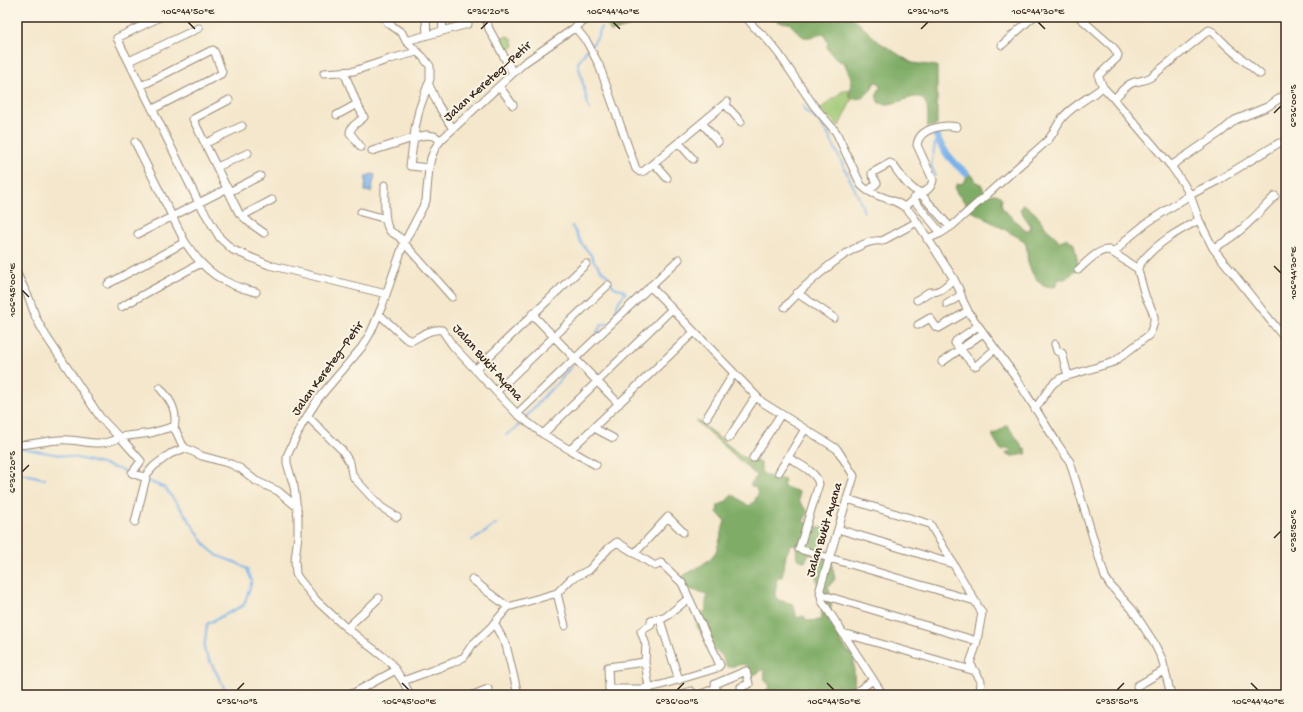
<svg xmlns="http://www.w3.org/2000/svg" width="1303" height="712" font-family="'Gochi Hand',sans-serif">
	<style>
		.green { fill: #9fc874; stroke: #6d7949 }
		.forest { fill: #7fac66; stroke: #5d6b42; fill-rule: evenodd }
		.water { fill: #7bb2ea; stroke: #5b6e84 }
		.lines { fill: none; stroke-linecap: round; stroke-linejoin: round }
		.stream { stroke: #7bb2ea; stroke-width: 2 }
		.canal { stroke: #7bb2ea; stroke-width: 7 }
		.minor-casing { stroke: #988875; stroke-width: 9 }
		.minor { stroke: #fff; stroke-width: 7 }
		.ticks { fill: none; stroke: #3b2a1e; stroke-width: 1.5 }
		.labels { text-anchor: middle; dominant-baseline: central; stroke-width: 4; stroke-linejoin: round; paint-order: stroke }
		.street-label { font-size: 13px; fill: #3b2a1e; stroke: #fcf5e5 }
		.neatline { fill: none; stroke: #3b2a1e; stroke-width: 1.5 }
		.ticks-label { font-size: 10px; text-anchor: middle; fill: #3b2a1e }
	</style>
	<rect width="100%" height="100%" fill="#fcf5e5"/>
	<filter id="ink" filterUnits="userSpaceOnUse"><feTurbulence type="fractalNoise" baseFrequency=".025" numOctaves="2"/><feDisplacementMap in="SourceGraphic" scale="8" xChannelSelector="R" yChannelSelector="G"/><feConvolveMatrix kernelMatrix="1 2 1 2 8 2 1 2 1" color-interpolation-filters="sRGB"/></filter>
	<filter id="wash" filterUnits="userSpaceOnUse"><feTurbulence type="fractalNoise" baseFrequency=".012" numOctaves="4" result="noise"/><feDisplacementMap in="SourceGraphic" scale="16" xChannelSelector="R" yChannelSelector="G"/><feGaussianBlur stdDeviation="0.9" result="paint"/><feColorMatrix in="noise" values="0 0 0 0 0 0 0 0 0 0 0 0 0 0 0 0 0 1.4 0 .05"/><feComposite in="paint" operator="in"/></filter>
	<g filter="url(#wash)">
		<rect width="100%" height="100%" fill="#f4e7cc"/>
		<path class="green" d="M508,36V38L511,37L514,45L513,47L504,52L500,42L502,37Z
			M844,90L849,91V96L852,99L839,126L820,109Z"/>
		<path class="forest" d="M614,17H660L611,32L607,24L615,21Z
			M775,17H852L879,42L912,63L937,66V125L928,127C927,120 929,108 925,102C918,87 893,111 878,102L876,95L880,88V84L877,82L874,83L871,90L862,98L853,99L850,96L851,78L844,62L838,61L829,51L827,47L828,43L824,34C800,39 806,40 789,23L779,22Z
			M970,174L974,177L976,182L981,184L985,193L990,195C996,193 998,194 1002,198L1001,203L1003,209L1026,231L1030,229L1031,226L1020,210L1024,204L1036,214L1047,229L1060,241L1067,238L1074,244L1079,268L1065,279H1059L1055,287L1043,286C1036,279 1030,272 1028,262C1026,252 1029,248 1023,240L972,211L956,192L955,188L957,184L963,183L966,179L967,175Z
			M697,420L743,457L761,463V472L767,476L785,480L783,486L799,492V501L808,512L803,522L828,530L826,542L824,546L831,561L835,579L828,587L832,600L829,620L838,635L842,644L854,658V673L855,695H770L766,690L770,686L765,680L764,669L754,675L744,664L727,667L721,654L712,649L697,626V618L706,610C705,602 707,601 707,594L685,588L677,581C689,570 706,566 715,553C718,549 723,527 725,521L717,512L718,505L724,503L732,495L735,496L749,506L754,502L758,494L756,488L750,485L757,476L696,421ZM791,544L796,545L797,558L805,562L808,555L814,554V570L823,603L821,620L806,621L805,617L802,616L797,618L793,604L778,600L775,596L777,577H782L786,555Z
			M1007,425C1012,433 1019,439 1023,449H1025L1027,453L1026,454L1013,456L1007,455L1006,453L1011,451L1008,448L1001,450L993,437V434L996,433Z"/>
		<path class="water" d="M373,174L375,175L371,192L365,191L366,176Z"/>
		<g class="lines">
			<path class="stream" d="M592,45L598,36L601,27
				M588,48L578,63L589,109
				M803,106L806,112L819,121L829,136L859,198L864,212
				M935,176L934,172L931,166L935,144L938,140
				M572,226L582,244L591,255L594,261L601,270L609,277L612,285L616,288L622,289L626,293C616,301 618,307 614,317
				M596,335L601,325L608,323
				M506,435L517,427L548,392L559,382L572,365
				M17,448C55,454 95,459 131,474
				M17,472L45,479
				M148,481L165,488L185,514L207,547L218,556L237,563L247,569L252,581L244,605L207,624L204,650L224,687L223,695
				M472,540C481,537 488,529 496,524"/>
			<path class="canal" d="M935,132C941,149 952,162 966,173"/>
		</g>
	</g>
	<g filter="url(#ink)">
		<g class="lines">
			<g class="minor-casing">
				<path id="minor" d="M160,17L117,38L199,203L220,238L233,250L269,265L386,294
					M384,17L388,23L402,33L406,41L423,57L430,66V79L419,110L415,129L410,166L429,168
					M426,17L427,35
					M442,17L443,31
					M486,17L489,29L513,73
					M746,17L754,27L766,38L779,54L814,106L836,132L861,185C872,197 890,197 903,206C909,209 913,216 917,222L954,279L959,289L963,301L969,313L1013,373L1057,443L1070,462L1105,577L1110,585L1132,609L1154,643L1162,659L1171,695
					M1079,17L1114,48L1118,55L1117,58L1099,75V78L1103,87L1114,99L1171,166L1183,183L1190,195L1199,220L1213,248L1286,340
					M575,27L587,42L599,65L636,169L640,172L644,171L727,102
					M406,41L468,24
					M1002,45L1033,17
					M129,61L199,28
					M344,72L357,104L364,117C359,122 350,126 350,133L361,147
					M324,73L354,71L390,59L417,52
					M429,85L438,105L453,129
					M141,86L210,51L213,50L215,53L222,72L221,74L153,109
					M499,86L513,105
					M1114,99C1119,94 1125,86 1132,83C1139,80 1143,82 1151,77L1209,30L1213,32L1228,47L1260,74
					M229,100L193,119L239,213L250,223L264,233
					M725,104L741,122
					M337,115L357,104
					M702,123L718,142
					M135,142L185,242C203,270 223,285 256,292
					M206,143L242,126
					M679,143L693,159
					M372,151L413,138L426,135L434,136L441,140
					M654,163L667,178
					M1171,166L1221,132L1235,120L1267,107L1286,94
					M217,167L248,153
					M385,185C385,196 383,223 390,231C396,236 399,234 404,243L452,297
					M868,191L877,183L872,175V173L890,163L893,165C899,173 914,198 926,191C930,188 932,185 933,180L917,145C919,128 943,124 957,127
					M229,192L260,176
					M913,199L941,233
					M905,207L920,193L950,227
					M361,212L386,219
					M242,216L272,200
					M138,234L228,188
					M927,239L941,233L953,225L1048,140C1054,133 1057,124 1063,117C1074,105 1090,97 1103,87
					M1213,248C1238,237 1256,215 1275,196
					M1114,253L1127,239L1148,222L1190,195L1217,181L1279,143
					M1078,270C1086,263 1098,249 1109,250L1138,269
					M17,274L29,298L36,318L46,336L100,417L117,435L120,437L151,433L172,427L176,431L182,444L185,448L202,456L231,464L241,469L256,481L278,491L297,507
					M108,284L185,242
					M650,286L762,402L837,449L854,476L820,589L822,601L883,695
					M797,293L834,318
					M917,300L929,292C941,293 945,286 954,279
					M947,304L961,295
					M121,307L201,263
					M785,307C802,288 855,237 882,241L917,222
					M379,314L405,338L411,341C421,336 431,328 442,330L453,346L517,414L543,434L570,450L694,332
					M532,314L619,404
					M918,325L930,318L936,327L939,328L968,311
					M978,326L956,341L955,343L974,366L977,365L995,349
					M1055,344L1057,351L1062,353L1068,376
					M942,362L983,333
					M475,370L586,264
					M160,388C171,401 178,411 174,428
					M496,392L608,285
					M1035,409L1051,386L1055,382L1061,378L1114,362L1149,335C1158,318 1154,314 1146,298C1145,296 1138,271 1138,269C1138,265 1142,262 1144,259C1160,241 1178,231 1199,220
					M517,414L679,259
					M307,416L342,450L350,463L352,474L355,479L381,507L397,517
					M707,417L734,373
					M594,428L613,438
					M543,434L672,309
					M729,438L756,396
					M19,445C33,444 46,441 59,440C82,438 98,450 120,437L141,461L132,473L140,476L146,477
					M570,450L596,465
					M788,457C798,464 816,471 819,484L799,549L975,601
					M753,458L781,414
					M779,472L805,429
					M847,499L930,524L982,613L976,646L970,663L981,681L980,695
					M135,522L147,474L154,466L170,454L185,448
					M838,529L953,564
					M635,553L668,517L683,532
					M472,579L488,592L508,607L557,593L565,626
					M557,593L571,579L589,570L609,548L617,542L655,566L661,563L682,583L720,665L717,668L661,685L643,689H609L608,667L645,662
					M820,594L977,641
					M660,620L679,680
					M494,623L506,645L517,690
					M347,628L379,598
					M843,633L975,671
					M403,681L452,663L464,657L472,645L491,627L508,607
					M1137,686L1165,670
					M350,695L396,670
					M410,695L403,681L390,662L344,626L316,600L299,579L296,574L295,560L298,535V517L294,487L287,463V456L301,426L318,399L362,347L371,332L382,306L404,243L426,201L429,168L431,158L435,148L441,140L524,63L583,22L588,17
					M473,695L488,689
					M649,695V687L645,662L646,645L641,631L651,625V621L659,618L660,620L667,616L689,598
					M679,695L691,691L692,692L693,695
					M699,695L716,688L715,684L746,671L749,684L741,687L743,695
					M852,695L873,680"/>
			</g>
			<use href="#minor" class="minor"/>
		</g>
	</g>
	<path class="ticks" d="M188,22L195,29M613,22L620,29M1038,22L1045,29M481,29L488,22M921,29L928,22M1274,113L1281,106M1274,266L1281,273M22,290L29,297M22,472L29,465M1274,538L1281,531M402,683L409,690M827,683L834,690M1251,683L1258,690M237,690L244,683M677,690L684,683M1117,690L1124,683"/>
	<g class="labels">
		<g class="street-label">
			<text transform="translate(488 82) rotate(-42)">Jalan Kereteg–Petir</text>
			<text transform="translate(487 363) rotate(48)">Jalan Bukit Ayana</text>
			<text transform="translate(328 369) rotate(-54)">Jalan Kereteg–Petir</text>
			<text transform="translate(825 530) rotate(-73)">Jalan Bukit Ayana</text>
		</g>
	</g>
	<rect width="1303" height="712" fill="none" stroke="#fcf5e5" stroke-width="44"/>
	<rect x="22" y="22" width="1259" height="668" class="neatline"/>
	<g class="ticks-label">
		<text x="188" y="14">106°44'50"E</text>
		<text x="488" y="14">6°36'20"S</text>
		<text x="613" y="14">106°44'40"E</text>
		<text x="928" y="14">6°36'10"S</text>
		<text x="1038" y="14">106°44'30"E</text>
		<text transform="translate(1292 106) rotate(-90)" y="4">6°36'00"S</text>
		<text transform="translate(1292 273) rotate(-90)" y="4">106°44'30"E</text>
		<text transform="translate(11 290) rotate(-90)" y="4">106°45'00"E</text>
		<text transform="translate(11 472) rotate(-90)" y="4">6°36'20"S</text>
		<text transform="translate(1292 531) rotate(-90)" y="4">6°35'50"S</text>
		<text x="237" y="704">6°36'10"S</text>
		<text x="409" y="704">106°45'00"E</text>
		<text x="677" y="704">6°36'00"S</text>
		<text x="834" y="704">106°44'50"E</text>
		<text x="1117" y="704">6°35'50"S</text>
		<text x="1258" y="704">106°44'40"E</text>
	</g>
</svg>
